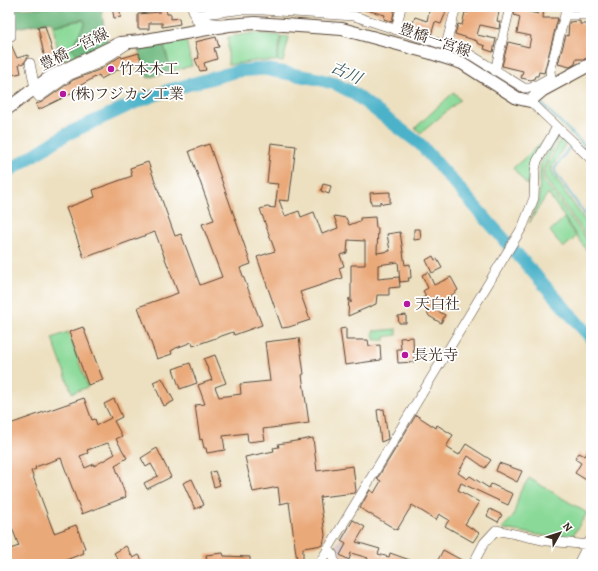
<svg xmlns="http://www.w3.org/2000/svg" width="598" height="571" font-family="Alegreya,'Noto Serif JP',serif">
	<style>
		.industrial { fill: #d1bfbe }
		.green { fill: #8ad998; stroke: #62825b }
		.forest { fill: #6fb980; stroke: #55724f }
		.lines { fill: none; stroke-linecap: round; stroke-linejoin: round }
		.stream { stroke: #4bb2c9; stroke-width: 2 }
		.river { stroke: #4bb2c9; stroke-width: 13 }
		.building { fill: #eaa979; fill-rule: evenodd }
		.service-casing { stroke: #564536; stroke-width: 6 }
		.minor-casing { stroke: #564536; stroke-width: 10 }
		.secondary-casing { stroke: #564536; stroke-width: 14 }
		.service { stroke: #fff; stroke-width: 4.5 }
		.minor { stroke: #fff; stroke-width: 9 }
		.secondary { stroke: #fff; stroke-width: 12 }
		.poi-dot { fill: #b5179e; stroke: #fff; stroke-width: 1.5 }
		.labels { text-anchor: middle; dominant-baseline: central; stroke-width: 3.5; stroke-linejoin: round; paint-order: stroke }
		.street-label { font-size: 15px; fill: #3b2a1e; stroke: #fff }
		.poi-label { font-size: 15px; fill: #3b2a1e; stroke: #fff; text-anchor: start }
		.water-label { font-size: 16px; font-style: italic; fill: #416062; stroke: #fff }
	</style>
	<rect width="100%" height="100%" fill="#fff"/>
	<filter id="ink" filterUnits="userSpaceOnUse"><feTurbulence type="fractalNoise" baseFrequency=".025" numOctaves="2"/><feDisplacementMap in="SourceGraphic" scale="8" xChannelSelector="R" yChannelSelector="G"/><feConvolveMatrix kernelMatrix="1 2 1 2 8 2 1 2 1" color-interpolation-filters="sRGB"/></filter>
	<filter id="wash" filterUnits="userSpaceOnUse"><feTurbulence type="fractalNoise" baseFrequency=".012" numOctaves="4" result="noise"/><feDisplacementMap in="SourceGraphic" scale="16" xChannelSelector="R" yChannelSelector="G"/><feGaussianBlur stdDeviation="0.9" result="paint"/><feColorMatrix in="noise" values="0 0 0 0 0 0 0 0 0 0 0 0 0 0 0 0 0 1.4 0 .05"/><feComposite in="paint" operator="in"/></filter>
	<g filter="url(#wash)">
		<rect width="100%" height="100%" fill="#ede0c0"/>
		<path class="industrial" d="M347,527L361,536L350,561L351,564H337L333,550Z"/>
		<path class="green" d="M83,20L85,23L71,49L78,54L60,61L53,26Z
			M254,33L281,36L276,61H256L228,65V37Z
			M282,36L289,37L283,62L277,61Z
			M186,40L192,66L171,71L164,44Z
			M454,92L460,100L421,133L415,128Z
			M556,135L558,137L542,172L543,180L591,245V257L548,193L529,223L539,200L540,165Z
			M561,139L566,143L552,167V173L591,229V242L545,179L544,172Z
			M544,141L530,166L528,186L513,168Z
			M564,218L576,237L563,248L550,231Z
			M397,329V335L385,337V340H374L373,331Z
			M68,332L88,387L72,393L52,338Z
			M529,478L587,513L570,540L503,529V527L513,517L520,492Z"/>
		<path class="forest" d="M57,7L59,9L70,7H101L106,40H109V44L78,54L71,49L85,23L83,19L53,26L51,21L12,29V9Z
			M163,44L171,71L148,78L138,49Z"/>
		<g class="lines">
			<path class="stream" d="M541,103L591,152
				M571,145L555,168V172L591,223"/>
			<path class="river" d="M7,172L67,134L134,103L169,90L238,71L264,69L318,79L336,84L353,93L420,144L591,338"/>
		</g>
		<g id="blocks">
			<path class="building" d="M112,7H119L121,17L114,18Z
				M363,7H395L392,22L384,19L385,15L362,9Z
				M430,7H445L444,11L446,12L441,24L435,22L431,35L425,32V30L412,26L415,17L427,21Z
				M469,7H500L497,21L500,22L499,29L480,25L477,35L496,39L493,52L484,49L485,46L477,43V41L455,34L458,24L462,25L465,12L468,13Z
				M540,7H544L543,18H558L544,73L539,72L538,76H535L534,79L531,80L521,78L523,71L502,66L508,42L529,47L531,36L517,33L520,17L514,15L516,9L538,14Z
				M160,9H166L167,14H171V19L179,18L180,24L162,27V23H149V29H138V14L160,12Z
				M580,21V24H591V57L585,59H576L575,64L570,67L558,64L566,35L568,36L569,22Z
				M45,26L54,57L45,59L38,27Z
				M216,37L219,47L214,48L217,59L204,63L206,70L200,71L195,59L199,58L195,42Z
				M10,42L17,58L28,55V57L24,63L19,64L21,73L12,75L8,62L10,61L7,56V43Z
				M139,53L142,62L121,68L101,79L99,75L81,85L83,88L38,110L36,104L42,102L73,80L99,70L121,56L122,58Z
				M271,143L296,146L289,201L279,200L285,216L299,211L301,217L314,212L322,234L338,228L334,216L346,218L349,225L360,221V218L375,217L376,228H378L377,253L390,251L387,234L400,232L405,265L410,264L411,278H408L409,281L400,282L398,262L378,265V279L399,277L400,287L389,288V295H377L376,304L348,316L349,298L351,303V265H365V241L348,240L347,253L340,255L344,266L339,268L342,278L300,292L310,320L289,327L282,328L257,257L275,251L260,209L267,207L275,208L278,184L267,183Z
				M209,144L251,264L240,268L262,325L234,335L233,332L193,346L192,342L176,348L171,351L172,354L157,359L138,307L178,293L155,232L84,258L66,208L95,197L93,190L132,176L130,168L148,162L175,236L181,234L200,285L222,277L202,224L214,220L189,151Z
				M323,184L331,186L329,194L321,191Z
				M390,192V203L383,204L380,201V204H371L370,193Z
				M414,229H420L421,239L414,240Z
				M433,256L435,260L437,259L442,268L432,273L426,260Z
				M428,272L434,285L451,277L458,290L434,309L445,315L441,323L429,316L421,299L426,296L423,291L428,288L422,275Z
				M406,315V323H399L398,316Z
				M83,327L103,380L88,385L69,332Z
				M346,328V340H368L369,346L380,345L381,360L345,365L340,329Z
				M413,337L414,362L398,363L397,349H401L400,338Z
				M299,338L304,374L302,375L309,423L263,429L265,440L248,442L247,433L223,436L225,450L207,453L206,448H204L202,439L200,440L195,405L205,404L198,385L212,380L204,359L215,355L226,383L215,387L219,397L241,394L240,384L270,381L265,342Z
				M190,363L197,383L180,389L173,369Z
				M162,378L174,401L164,406L153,382Z
				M84,398L92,420L95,419L97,425L111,418L104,404L114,399L122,417L114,421L122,436L116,439L127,458L115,465L126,497L82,514L61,458L35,467L36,469L31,471L54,533L76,525L85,548L82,549L84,553L66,560L68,564H9L7,553L11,552L10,549L19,546L7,515V425ZM108,443L115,454L94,466V464L85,468L80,456L88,453L87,450Z
				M384,409L388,439L381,442L377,410Z
				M416,415L436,428L437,425L453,435L446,447L459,455L466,444L491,460L485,468L468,456L458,473L467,479L470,476L489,488L491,484L513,494L508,505L461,483L458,490L479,502L465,524L479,533L473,542L445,526L449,520L439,514L436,520L412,505L397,530L360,508L370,490L374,493L381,481L377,479Z
				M313,438L317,471L353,466L356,491L355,493L320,497L325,535L323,545L303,548V560L297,561L289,502L280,504L278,487L253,492L245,457L274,451L273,448L279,447L278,444Z
				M591,447V483L575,473L581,463L575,459L579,453L585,456Z
				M157,448L171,477L147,489L144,483L158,476L151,464L146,467L141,458Z
				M499,463L522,471L517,482L496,471Z
				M215,471L220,485L214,487L210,473Z
				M192,479L204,505L195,509L183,483Z
				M490,509L502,515L498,522L487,516Z
				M353,520L365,527L356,542L380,549L378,554L389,557L390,553L421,564H372V561L367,560L368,558L351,553L349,560L340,555L346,544L341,541Z
				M126,546L133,558L139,555L142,560L137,564H121L114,553Z
				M443,550L467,563V564H436Z
				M223,553L224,556L250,557V564H212V561L207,562L206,555Z"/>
		</g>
	</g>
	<g filter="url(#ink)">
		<use href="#blocks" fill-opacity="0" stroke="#564536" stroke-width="1"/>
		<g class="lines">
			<g class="service-casing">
				<path id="service" d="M138,9L149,7"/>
			</g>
			<g class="minor-casing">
				<path id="minor" d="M192,7L197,21L224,24
					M195,15L237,10H263L354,16L466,52L524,88H531L551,77
					M565,15H591
					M396,30L401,7
					M7,37L11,36V7
					M446,45L456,7
					M30,63L36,93L39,97L70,75L97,64L131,42
					M495,71L510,7
					M552,83L550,71L567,7
					M530,101L591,159
					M328,548L333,555L334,564
					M319,564L523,226L534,198L535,170L537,161L557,127
					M473,564L484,543L496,530L547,541L591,545
					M578,564L590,540"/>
			</g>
			<g class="secondary-casing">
				<path id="secondary" d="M7,109L50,77L120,43L141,41L229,25L255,23L342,29L431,53L462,63L517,98L530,101L543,90L591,64"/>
			</g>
			<use href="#service" class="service"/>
			<use href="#minor" class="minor"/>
			<use href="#secondary" class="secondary"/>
		</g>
	</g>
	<g class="poi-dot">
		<circle cx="111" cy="69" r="4"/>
		<circle cx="63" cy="94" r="4"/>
		<circle cx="407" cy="304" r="4"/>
		<circle cx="405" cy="355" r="4"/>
	</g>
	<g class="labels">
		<g class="street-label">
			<text transform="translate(435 40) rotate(19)">豊橋一宮線</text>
			<text transform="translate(74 49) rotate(-27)">豊橋一宮線</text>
		</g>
		<g class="poi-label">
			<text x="119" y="69">竹本木工</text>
			<text x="71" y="94">(株)フジカン工業</text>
			<text x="415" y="304">天白社</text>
			<text x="413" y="355">長光寺</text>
		</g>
		<g class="water-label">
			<text transform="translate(346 73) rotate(25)">古川</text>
		</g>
	</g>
	<rect width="598" height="571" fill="none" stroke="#fff" stroke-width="24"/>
	<g transform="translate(560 533) rotate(51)" stroke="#ffffff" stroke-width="3" paint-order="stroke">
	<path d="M0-3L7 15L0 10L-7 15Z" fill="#3b2a1e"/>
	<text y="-6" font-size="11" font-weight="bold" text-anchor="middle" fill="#3b2a1e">N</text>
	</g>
</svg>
